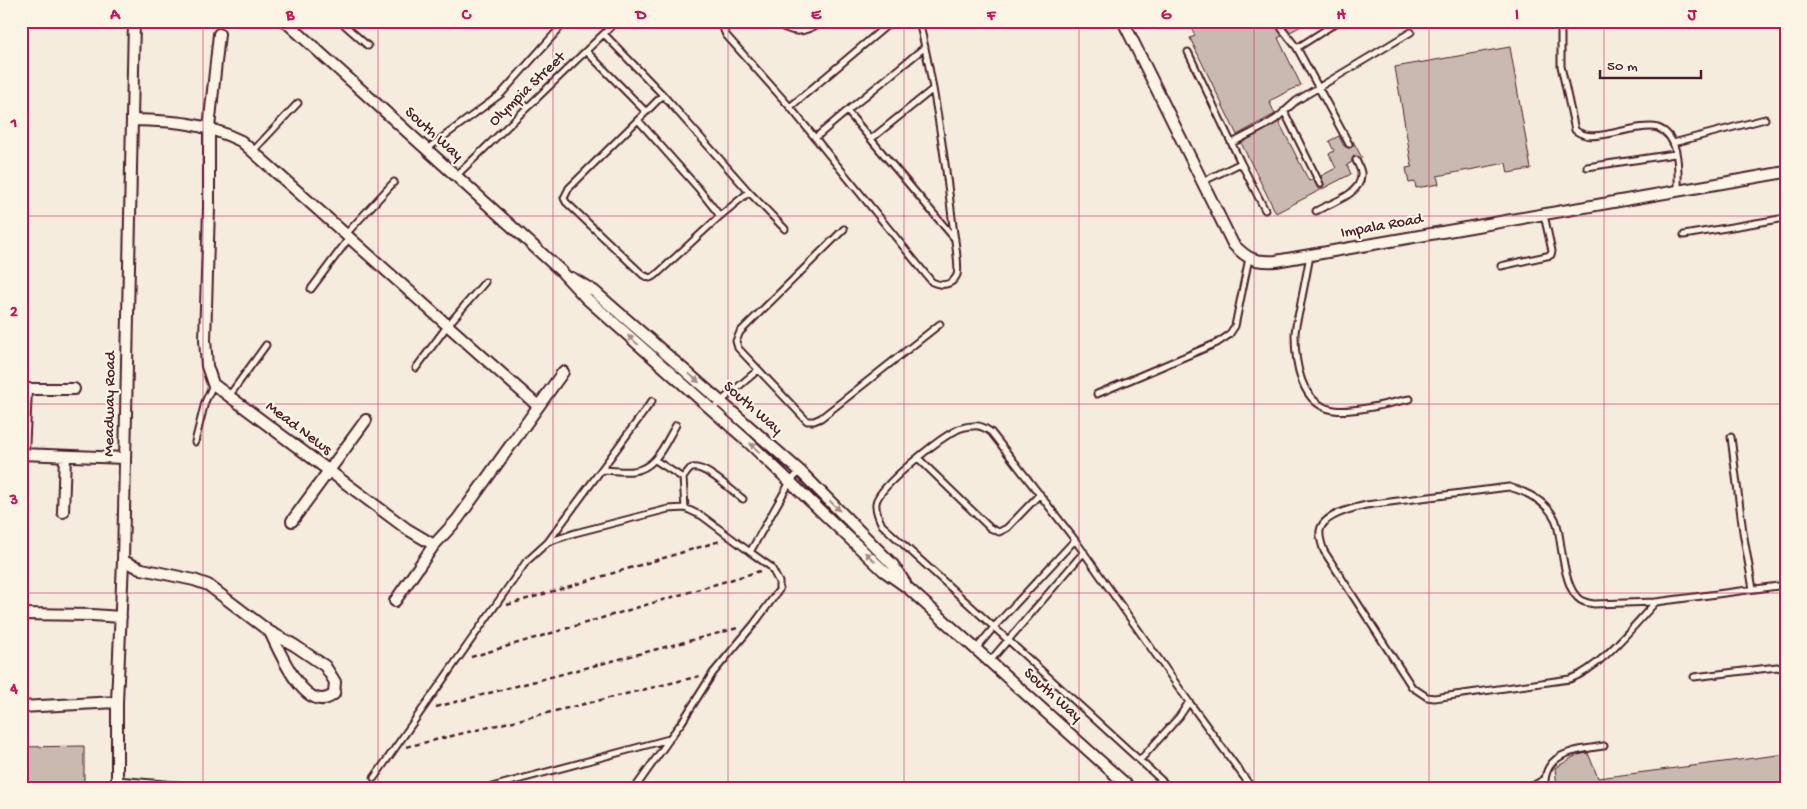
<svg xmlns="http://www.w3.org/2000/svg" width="1807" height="809" font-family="'Gochi Hand',sans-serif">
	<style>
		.building { fill: #cab9b1; stroke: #4a1f2b }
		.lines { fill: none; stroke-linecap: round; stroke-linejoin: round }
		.lane-casing { stroke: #4a1f2b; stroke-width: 9 }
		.street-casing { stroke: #4a1f2b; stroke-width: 14 }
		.path { stroke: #4a1f2b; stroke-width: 2.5; stroke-dasharray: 5 4; stroke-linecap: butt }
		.lane { stroke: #fcf5e5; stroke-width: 5 }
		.street { stroke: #fcf5e5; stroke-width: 10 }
		.oneway { fill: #a38a88 }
		.grid { fill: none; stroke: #c2185b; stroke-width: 1; stroke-opacity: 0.55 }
		.labels { text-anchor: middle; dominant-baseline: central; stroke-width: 4.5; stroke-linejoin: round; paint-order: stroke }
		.street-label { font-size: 16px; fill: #4a1f2b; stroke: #fcf5e5 }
		.neatline { fill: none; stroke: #c2185b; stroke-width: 2 }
		.grid-label { font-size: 16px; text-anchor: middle; font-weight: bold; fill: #c2185b }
	</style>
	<rect width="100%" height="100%" fill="#f5ecde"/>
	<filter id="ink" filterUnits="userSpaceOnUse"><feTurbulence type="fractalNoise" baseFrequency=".02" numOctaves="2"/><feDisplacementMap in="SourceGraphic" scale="10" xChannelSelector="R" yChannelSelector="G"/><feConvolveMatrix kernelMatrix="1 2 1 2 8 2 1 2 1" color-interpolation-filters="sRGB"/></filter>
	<g filter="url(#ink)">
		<path class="building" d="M1188,21H1274L1282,36L1278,38L1301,85L1269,101L1275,114L1237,135L1190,38L1195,36Z
			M1283,21H1311L1290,32Z
			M1510,47L1531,169L1508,173L1506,163L1437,176L1439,184L1416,188L1415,182L1409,183L1406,168L1412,167L1395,67Z
			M1279,122L1309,181L1313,179L1318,188H1322L1324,185L1321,176L1336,168L1329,154L1334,151L1329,141L1339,136L1344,146L1349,148L1353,146V141L1362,158L1354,156L1352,159V162L1347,165L1351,174L1276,213L1241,143Z
			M84,746V785L21,786V747Z
			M1588,753L1598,778L1786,754V788H1557L1555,768L1577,755Z"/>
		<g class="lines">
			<g class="lane-casing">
				<path id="lane" d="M340,21L368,46
					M724,21L723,28L726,35L790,107L932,282C941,286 952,286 957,275C960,267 954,236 953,226C945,157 935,88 919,21
					M771,21C794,33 800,36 823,21
					M1278,21L1282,29L1297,48L1339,21
					M1561,21V66L1575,130C1585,138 1596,136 1608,134C1619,132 1648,124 1658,128C1681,137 1678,171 1678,191
					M604,34L663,95
					M1297,48L1349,144
					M586,51L646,112L569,188L564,198L566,202L643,275L650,278L656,275L720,216L698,188L638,120
					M1188,52L1241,163L1202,182
					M790,107L892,21
					M847,111L925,47
					M1284,111L1320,184
					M646,112L663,95L749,192L785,229
					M815,138L847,111L955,239
					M871,139L933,89
					M1232,143L1263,127L1276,119L1296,101L1411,32
					M1673,143L1765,119
					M427,149L501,94L566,21
					M253,151L298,103
					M1241,163L1265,210
					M1587,167L1675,154
					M456,176L617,21
					M1316,211C1330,203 1361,195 1361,175C1362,171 1358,165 1356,160
					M720,216L749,192
					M844,229L740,332L736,341L738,348L807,421H814L821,418L940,324
					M346,234L394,182
					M1684,235L1786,218
					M1310,255C1307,273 1303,291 1300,308C1298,317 1295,326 1295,335C1295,361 1300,405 1334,410C1354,413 1389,403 1410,399
					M1501,266L1551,255L1552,251L1544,215
					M311,289L350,237
					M416,368L448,325L485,282
					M1097,394L1217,343L1229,335L1235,326L1249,258
					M229,396L266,345
					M712,409L758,370
					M1731,437L1743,532L1753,589
					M195,442L205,402L213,385
					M918,458L990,528L999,532L1007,528L1040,494
					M655,460L683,478L685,508
					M601,470C612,470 623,472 633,471C656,469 665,443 676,425
					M683,478C685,475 688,471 690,469C702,461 733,492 743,499
					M548,542L652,401
					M1656,602C1633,626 1601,668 1570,679L1434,698L1427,697L1412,687L1324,551C1322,545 1319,538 1320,531C1322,515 1353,508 1366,505L1509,487C1527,492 1546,501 1555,519C1557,523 1558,529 1559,534C1562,551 1565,585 1577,597C1581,602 1588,603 1594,604L1656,602L1786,585
					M976,649L994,627L1075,540
					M990,661L1084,552
					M1694,677L1777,667L1786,670
					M1189,702L1252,788
					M1140,760L1179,717L1189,702L1075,540L991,432C985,428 980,425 973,426C968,426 959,428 955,431C939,439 878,487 876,503C875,511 879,519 882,525L1170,788
					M374,778L526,562L548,542L575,533L668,509L685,508L702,516L750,552
					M117,780L210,788
					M488,788L669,739L682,722L713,673L754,624L779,590V582L771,567L750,552L790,482L800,471
					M635,788L669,740
					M1529,788L1545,779
					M1545,788C1542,752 1577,750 1604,746"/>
			</g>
			<g class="street-casing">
				<path id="street" d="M285,21L561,271L586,298L745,439L884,571L908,588L1130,788
					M1123,21L1233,244C1248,260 1255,262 1276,261L1786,172
					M219,34L209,128V208L205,340L207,366L213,384L407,529L434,545L457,520L563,372
					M132,120C174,121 202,122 241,141L538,406
					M572,278L594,291L800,471L893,565L905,583
					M21,454L125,458
					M23,454L26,389H74
					M63,512L65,456
					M292,521L366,420
					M123,561L142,569L194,580L208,585L270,632L294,645L325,666L335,682L334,694C306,718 279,650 270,632
					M395,601L434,545
					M21,614L92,615L121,617
					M21,707L117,702
					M117,788V702L123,561L134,21"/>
			</g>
			<path class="path" d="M507,605L720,541
				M471,657L760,571
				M436,707L738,628
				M406,747L700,676"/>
			<use href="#lane" class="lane"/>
			<use href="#street" class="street"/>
		</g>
		<defs><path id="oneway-solid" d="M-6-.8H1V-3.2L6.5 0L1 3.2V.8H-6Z" transform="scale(1.25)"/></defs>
		<g class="oneway">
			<use href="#oneway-solid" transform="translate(633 340) rotate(-139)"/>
			<use href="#oneway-solid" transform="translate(694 378) rotate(41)"/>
			<use href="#oneway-solid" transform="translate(755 448) rotate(-136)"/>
			<use href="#oneway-solid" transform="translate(835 506) rotate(45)"/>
			<use href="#oneway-solid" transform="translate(870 557) rotate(-137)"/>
		</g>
	</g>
	<path class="grid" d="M203,21V788M378,21V788M553,21V788M728,21V788M904,21V788M1079,21V788M1254,21V788M1429,21V788M1604,21V788M21,216H1786M21,404H1786M21,593H1786"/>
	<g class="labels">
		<g class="street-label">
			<text transform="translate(528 90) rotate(-44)">Olympia Street</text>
			<text transform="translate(433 135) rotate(42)">South Way</text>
			<text transform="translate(1382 227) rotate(-10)">Impala Road</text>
			<text transform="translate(111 404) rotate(-89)">Meadway Road</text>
			<text transform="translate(752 409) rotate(41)">South Way</text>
			<text transform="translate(298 429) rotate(37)">Mead News</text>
			<text transform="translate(1052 696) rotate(42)">South Way</text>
		</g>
	</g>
	<rect width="1807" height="809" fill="none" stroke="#fcf5e5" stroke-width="55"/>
	<path d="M1600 70v8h101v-8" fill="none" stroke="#4a1f2b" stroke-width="2.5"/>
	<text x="1607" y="70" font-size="15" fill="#4a1f2b" stroke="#fcf5e5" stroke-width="4" paint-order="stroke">50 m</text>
	<rect x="28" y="28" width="1752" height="754" class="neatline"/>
	<g class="grid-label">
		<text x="115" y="19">A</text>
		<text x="290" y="19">B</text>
		<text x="466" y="19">C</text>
		<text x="641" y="19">D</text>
		<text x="816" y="19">E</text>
		<text x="991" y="19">F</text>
		<text x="1166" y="19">G</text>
		<text x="1341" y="19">H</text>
		<text x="1517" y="19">I</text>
		<text x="1692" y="19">J</text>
		<text x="14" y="127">1</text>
		<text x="14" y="316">2</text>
		<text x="14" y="504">3</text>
		<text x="14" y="693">4</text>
	</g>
</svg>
